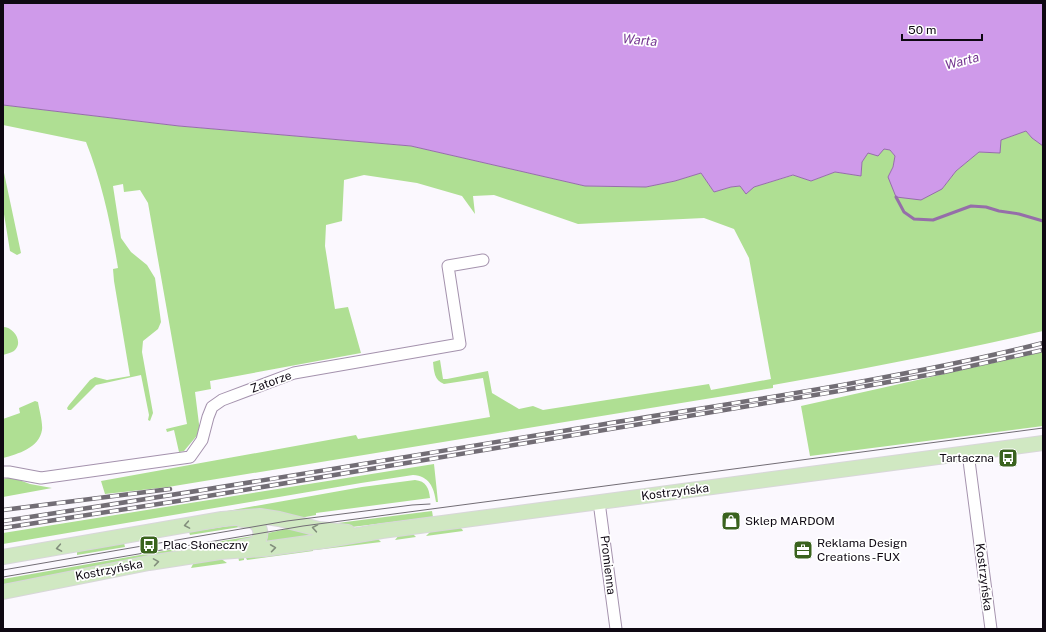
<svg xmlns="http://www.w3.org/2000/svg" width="1046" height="632" font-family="'Public Sans',sans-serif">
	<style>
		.green { fill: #afdf93 }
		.water { fill: #cf9aea; stroke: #956ea9 }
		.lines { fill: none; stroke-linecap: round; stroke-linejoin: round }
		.stream { stroke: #956ea9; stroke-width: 3 }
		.minor-casing { stroke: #a492ad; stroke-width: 13 }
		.major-casing { stroke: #d8d7d9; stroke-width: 16 }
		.minor { stroke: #fff; stroke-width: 11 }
		.major { stroke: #d0e8c2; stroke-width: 14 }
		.tram { stroke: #726d75; stroke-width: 1 }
		.rail-casing { stroke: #726d75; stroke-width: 4.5 }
		.rail { stroke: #fff; stroke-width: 3; stroke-dasharray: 9; stroke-linecap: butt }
		.oneway { stroke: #828e7c }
		.labels { text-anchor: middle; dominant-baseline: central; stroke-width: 3.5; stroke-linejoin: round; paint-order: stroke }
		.street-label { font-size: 12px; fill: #0e0812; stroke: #fff }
		.poi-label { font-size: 12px; fill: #0e0812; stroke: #fff; text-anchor: start }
		.water-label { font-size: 13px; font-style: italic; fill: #743591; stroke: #fff }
	</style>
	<rect width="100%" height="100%" fill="#fbf8fe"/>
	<path class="green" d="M3,105L179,126L411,146L585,186L646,187L675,181L701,173L714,192L731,187L740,186L754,187L794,175L811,181L835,172L861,176L862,162L868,153L884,149L890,150L895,156L893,167L888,177L942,189L956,171L979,152L999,153L1001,140L1026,131L1032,138L1043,146V331C953,352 863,369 773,385V388L168,487L105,494L101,481L356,435L358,439L490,417L483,378L444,384C434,380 434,371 433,362L440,360L443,379H447L488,371L492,393L519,409L533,406L543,410L709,384L711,390L771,379L749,258L734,229L704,218L578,224L494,195L473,196L475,214L462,196L417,183L364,175L344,180L342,221L326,225L325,246L335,309L348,307L361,353L210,381L211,389L195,392L200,432L184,451L179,452L174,430L167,432L166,429L187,424L148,203L140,190L124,192L123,184L113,186L121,238L131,252L147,265L155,278L161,322L158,329L143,341L142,352L153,413L150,421L148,420L149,415L141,375L96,385L71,410H68L67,408L69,405L90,380L95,377L107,380L130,376L114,281L113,269L118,268C111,225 102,182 86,142L3,125Z
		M3,168L21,253L17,255L10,251L3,208Z
		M3,327C15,327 25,345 12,352C10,353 6,354 3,355Z
		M1043,352V426L810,456L801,406Z
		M35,401L38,402C39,409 43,423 42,430C39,448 18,454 3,458V419L20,413L19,408Z
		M992,457V462L974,464L977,459Z
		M434,464L438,502H436C434,487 429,476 413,475L361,483L3,544V533Z
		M11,477L30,484L52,488L3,497V479Z
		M415,480C426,481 429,488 430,498L316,513V515L300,518L227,512V511L362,487Z
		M432,511L433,517L352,527L322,525Z
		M242,524L240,525V527L190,535L189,532Z
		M459,527L462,529L463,531L426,536L430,532Z
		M287,529H293L321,535L266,543L268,533Z
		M412,533L416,537L395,540L399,535Z
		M253,536L247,541L192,549L191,546Z
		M377,538L381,542L316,550L313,549V551L247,560L246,558H244V560L239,561L238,556Z
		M124,543L125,547L77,555V551Z
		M180,548L181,551L97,566L3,585V579Z
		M220,558L227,563L191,568L194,562Z"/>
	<path class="water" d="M3,3H1043V146L1032,138L1026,131L1001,140L1000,153L979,152L956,171L942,189L921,200L896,197L888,177L893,167L895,156L890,150L884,149L878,156L868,153L862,162L861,176L835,172L811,181L793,175L754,187L746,194L740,186L731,187L714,192L701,173L675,181L646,187L585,186L411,146L179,126L3,105Z"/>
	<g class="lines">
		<path class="stream" d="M896,197L904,212L914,219L933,220L971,206L986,207L999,211L1019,214L1043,221"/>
		<g class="minor-casing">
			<path id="minor" d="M968,453L991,629
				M3,472H9L41,478L190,457L202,440L208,417L212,407L222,400L294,373L460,344L448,266L483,260
				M599,502L616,629"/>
		</g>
		<g class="major-casing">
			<path id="major" d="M242,547C246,546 251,546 255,544C263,538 262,524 252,521C249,520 245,520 242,520
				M3,557L222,519L260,516L279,519L319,529L348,532
				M3,592L149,563L220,552L265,549L322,541L382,531L1043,443"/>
		</g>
		<use href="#minor" class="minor"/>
		<use href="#major" class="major"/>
		<path class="tram" d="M3,570L287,521L412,505L430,504
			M3,577L303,526L1043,428"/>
		<g class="rail-casing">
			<path id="rail" d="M3,510L170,489
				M3,521C204,491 405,457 605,424C751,400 899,379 1043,343
				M3,528L178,501L839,391L944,372L1043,350"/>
		</g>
		<use href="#rail" class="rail"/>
	</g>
	<defs><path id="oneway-chevron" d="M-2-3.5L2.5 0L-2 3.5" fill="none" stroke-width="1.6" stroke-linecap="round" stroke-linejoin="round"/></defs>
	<g class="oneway">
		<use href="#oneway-chevron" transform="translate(187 525) rotate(170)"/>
		<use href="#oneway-chevron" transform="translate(315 528) rotate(-170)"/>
		<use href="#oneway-chevron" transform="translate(59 548) rotate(170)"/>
		<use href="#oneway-chevron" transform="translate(273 548) rotate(-8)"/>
		<use href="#oneway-chevron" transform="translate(156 562) rotate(-9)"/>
	</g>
	<defs>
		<g id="bus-square" transform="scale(1)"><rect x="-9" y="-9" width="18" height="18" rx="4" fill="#3a631e" stroke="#fff"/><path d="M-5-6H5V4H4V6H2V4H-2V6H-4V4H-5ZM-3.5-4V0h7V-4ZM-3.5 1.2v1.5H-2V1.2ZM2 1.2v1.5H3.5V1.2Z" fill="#fff"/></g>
		<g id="shop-square" transform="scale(1)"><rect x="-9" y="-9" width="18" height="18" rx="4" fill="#3a631e" stroke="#fff"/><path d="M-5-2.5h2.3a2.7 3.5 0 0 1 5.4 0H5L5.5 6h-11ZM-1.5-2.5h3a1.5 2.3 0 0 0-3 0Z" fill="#fff"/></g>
		<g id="office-square" transform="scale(1)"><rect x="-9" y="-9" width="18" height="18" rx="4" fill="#3a631e" stroke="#fff"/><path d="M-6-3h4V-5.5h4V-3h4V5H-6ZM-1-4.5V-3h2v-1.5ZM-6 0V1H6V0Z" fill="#fff"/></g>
	</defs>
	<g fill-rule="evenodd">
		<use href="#bus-square" x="1008" y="458"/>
		<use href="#shop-square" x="731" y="521"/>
		<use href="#bus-square" x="149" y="545"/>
		<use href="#office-square" x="803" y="550"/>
	</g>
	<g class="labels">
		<g class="street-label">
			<text transform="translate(271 382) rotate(-20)">Zatorze</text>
			<text transform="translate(675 492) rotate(-7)">Kostrzyńska</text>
			<text transform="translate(608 565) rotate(83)">Promienna</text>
			<text transform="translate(109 570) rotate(-11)">Kostrzyńska</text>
			<text transform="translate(984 577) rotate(83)">Kostrzyńska</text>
		</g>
		<g class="poi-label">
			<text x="994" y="458" text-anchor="end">Tartaczna</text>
			<text x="745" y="521">Sklep MARDOM</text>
			<text x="817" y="543">Reklama Design<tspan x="817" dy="14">Creations -FUX</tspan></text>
			<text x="163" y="545">Plac Słoneczny</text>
		</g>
		<g class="water-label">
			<text transform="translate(640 40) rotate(5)">Warta</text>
			<text transform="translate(962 61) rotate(-15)">Warta</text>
		</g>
	</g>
	<rect width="1046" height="632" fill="none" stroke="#0e0812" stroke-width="8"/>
	<path d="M902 34v6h80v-6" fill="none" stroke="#0e0812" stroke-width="2"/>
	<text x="908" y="34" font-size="12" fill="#0e0812" stroke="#ffffff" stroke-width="3" paint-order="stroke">50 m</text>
</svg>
